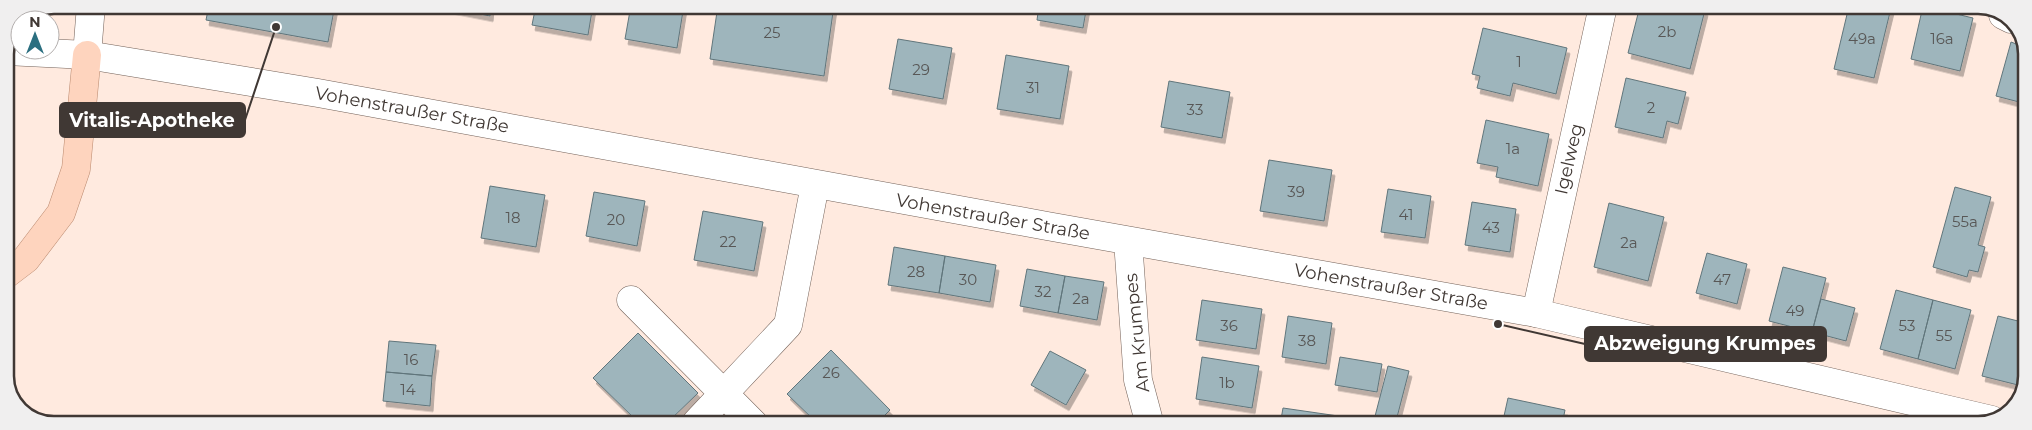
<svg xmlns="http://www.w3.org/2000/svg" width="2032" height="430" font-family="Montserrat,sans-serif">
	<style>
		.building { fill: #9eb5bc; stroke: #60757b; filter: url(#shadow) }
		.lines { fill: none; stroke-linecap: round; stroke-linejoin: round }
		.street-casing { stroke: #746259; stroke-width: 29 }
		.secondary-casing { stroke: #746259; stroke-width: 29 }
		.primary-casing { stroke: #bb8b71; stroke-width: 29 }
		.street { stroke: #fff; stroke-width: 28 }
		.secondary { stroke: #fff; stroke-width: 28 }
		.primary { stroke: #fed4be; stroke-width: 28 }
		.labels { text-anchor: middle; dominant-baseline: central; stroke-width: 5; stroke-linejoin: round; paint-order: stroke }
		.number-label { font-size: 15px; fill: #585756 }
		.street-label { font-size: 18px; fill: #403834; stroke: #fff }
		.rim { fill: none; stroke: #403834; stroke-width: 2.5 }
		.leader { fill: none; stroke: #403834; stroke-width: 2 }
		.callout-dot { fill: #403834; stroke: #fff; stroke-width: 2 }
		.callout { fill: #403834; stroke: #403834; stroke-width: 2 }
		.callout-label { font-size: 19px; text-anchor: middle; font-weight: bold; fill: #fff }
	</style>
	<defs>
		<filter id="shadow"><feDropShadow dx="3" dy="5.5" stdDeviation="0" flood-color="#0004"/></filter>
	</defs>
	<rect width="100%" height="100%" fill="#ffeadf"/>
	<path class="building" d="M209,5H335L328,42L206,20Z
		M434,5H491L490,16Z
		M536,5H593L588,35L532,25Z
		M631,5H684L677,48L625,39Z
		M718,5H834L824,76L710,59Z
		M1039,5H1087L1083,28L1037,20Z
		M1640,6H1689L1705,10L1690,69L1628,53Z
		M1849,6H1882L1891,8L1874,78L1834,69Z
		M1923,6L1973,18L1960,71L1911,59Z
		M1483,28L1567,48L1556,94L1513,83L1510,96L1477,88L1480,76L1472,74Z
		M898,39L952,48L943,99L889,89Z
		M2011,42L2027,48V91L2023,103L1996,96Z
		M1006,55L1069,66L1060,119L997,109Z
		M1626,78L1686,92L1678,124L1667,121L1663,138L1615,127Z
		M1169,81L1230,92L1222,138L1161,127Z
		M1486,120L1549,134L1538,186L1496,177L1498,167L1477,163Z
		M1269,160L1332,170L1324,221L1260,211Z
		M490,186L545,195L536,247L481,238Z
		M1955,187L1991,197L1978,245L1985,247L1978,272L1969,270L1967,277L1933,267Z
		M1388,189L1431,196L1425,238L1381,232Z
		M594,192L645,201L637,246L586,236Z
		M1472,202L1516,209L1510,252L1465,245Z
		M1609,203L1664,217L1648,281L1594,267Z
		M703,211L763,222L754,271L694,260Z
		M894,247L945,256L939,293L888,285Z
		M1707,253L1747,264L1737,304L1696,293Z
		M945,256L996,265L990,302L939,293Z
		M1783,267L1826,278L1812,332L1769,321Z
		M1027,269L1065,276L1058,313L1020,306Z
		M1065,276L1104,282L1097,320L1058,313Z
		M1896,290L1933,300L1918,359L1880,349Z
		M1821,299L1855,308L1846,341L1812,332Z
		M1202,300L1262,309L1256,349L1196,340Z
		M1933,300L1971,310L1955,369L1918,359Z
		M1288,316L1332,323L1326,364L1282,357Z
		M1998,316L2026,323V369L2022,386L1982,376Z
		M638,333L698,393L666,424H640L593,378Z
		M389,341L436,345L432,376L386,372Z
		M831,350L890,410L876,424H818L787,394Z
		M1050,351L1086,370L1066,405L1031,385Z
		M1202,357L1259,366L1252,408L1196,399Z
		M1340,357L1382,364L1377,392L1335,385Z
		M1388,366L1409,371L1395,425H1377L1373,424Z
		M2026,369V385L2025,387L2022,386Z
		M386,372L432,376L430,406L383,401Z
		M1508,398L1565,410L1562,425H1502Z
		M1283,408L1359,419L1358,425H1280Z"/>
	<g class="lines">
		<g class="street-casing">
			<path id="street" d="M2003,15L2011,19
				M87,55L91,5
				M1128,241L1138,380L1150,425
				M631,300L754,424
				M1536,313L1603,6
				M696,423L788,325L815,185"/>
		</g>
		<g class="secondary-casing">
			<path id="secondary" d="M6,51L87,55L318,93L1047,226L1536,313L1992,420"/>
		</g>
		<g class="primary-casing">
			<path id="primary" d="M5,275L26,259L61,213L76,169L87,55"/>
		</g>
		<use href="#street" class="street"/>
		<use href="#secondary" class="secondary"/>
		<use href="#primary" class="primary"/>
	</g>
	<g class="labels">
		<g class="number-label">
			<text x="1667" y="31">2b</text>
			<text x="772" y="32">25</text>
			<text x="1862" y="38">49a</text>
			<text x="1942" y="38">16a</text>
			<text x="1519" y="61">1</text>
			<text x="921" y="69">29</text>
			<text x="1033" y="87">31</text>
			<text x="1651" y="107">2</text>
			<text x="1195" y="109">33</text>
			<text x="1513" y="148">1a</text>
			<text x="1296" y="191">39</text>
			<text x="1406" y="214">41</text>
			<text x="513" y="217">18</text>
			<text x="616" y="219">20</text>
			<text x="1965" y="221">55a</text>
			<text x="1491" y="227">43</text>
			<text x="728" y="241">22</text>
			<text x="1629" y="242">2a</text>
			<text x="916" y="271">28</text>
			<text x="968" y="279">30</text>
			<text x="1722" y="279">47</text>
			<text x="1043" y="291">32</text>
			<text x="1081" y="298">2a</text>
			<text x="1795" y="310">49</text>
			<text x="1229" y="325">36</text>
			<text x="1907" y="325">53</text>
			<text x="1944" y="335">55</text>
			<text x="1307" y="340">38</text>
			<text x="411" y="359">16</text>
			<text x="831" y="372">26</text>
			<text x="1227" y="382">1b</text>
			<text x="408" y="389">14</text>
		</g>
		<g class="street-label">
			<text transform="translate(412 110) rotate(10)">Vohenstraußer Straße</text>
			<text transform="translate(1569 159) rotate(-77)">Igelweg</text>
			<text transform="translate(993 217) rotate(10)">Vohenstraußer Straße</text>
			<text transform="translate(1391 287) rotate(10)">Vohenstraußer Straße</text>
			<text transform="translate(1137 333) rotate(-96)">Am Krumpes</text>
		</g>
	</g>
	<path d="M0 0H2032V430H0ZM54 14H1978A40 40 0 0 1 2018 54V376A40 40 0 0 1 1978 416H54A40 40 0 0 1 14 376V54A40 40 0 0 1 54 14Z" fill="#f0efef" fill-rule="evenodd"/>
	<path class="rim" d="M54 14H1978A40 40 0 0 1 2018 54V376A40 40 0 0 1 1978 416H54A40 40 0 0 1 14 376V54A40 40 0 0 1 54 14Z"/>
	<path class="leader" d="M276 27L245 120M1498 324L1585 344"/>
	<g class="callout-dot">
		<circle cx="276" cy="27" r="5"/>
		<circle cx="1498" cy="324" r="5"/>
	</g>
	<g class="callout">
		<rect x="60" y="103" width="185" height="34" rx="5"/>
		<rect x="1585" y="327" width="241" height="34" rx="5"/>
	</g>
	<g class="callout-label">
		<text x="152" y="127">Vitalis-Apotheke</text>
		<text x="1705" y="350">Abzweigung Krumpes</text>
	</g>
	<g transform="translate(35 35)"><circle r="24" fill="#ffffff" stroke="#b3afae"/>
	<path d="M0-4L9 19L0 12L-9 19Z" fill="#2b6f80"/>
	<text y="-8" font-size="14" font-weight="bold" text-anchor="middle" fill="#403834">N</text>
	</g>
</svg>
